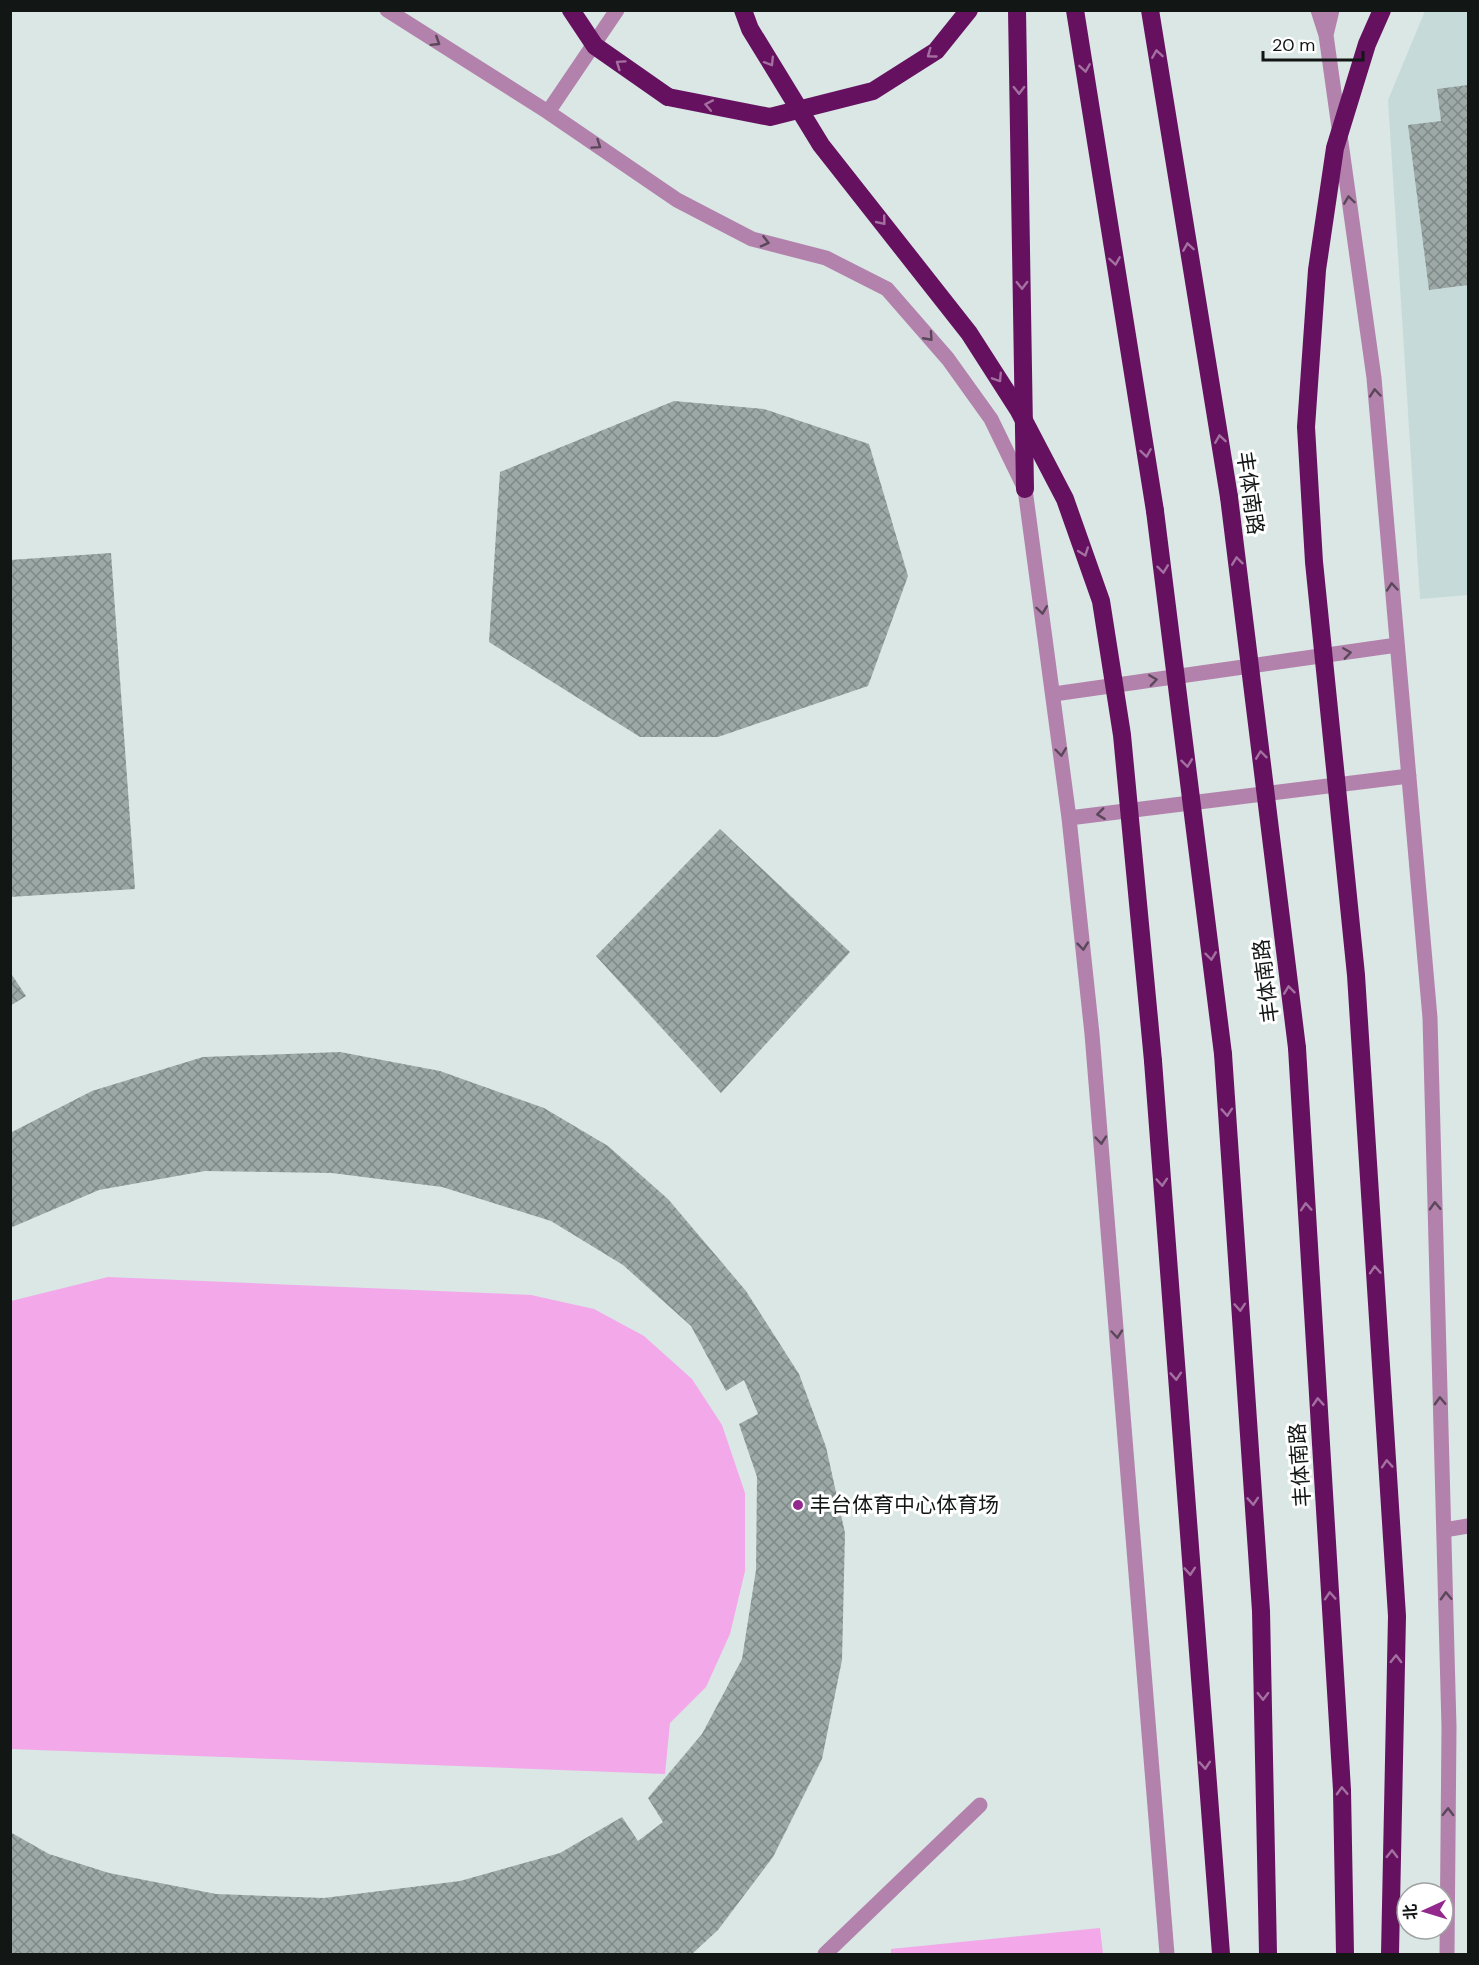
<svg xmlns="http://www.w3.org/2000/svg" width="1479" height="1965" font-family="'DM Sans','Noto Sans SC',sans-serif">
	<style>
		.built { fill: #c6dbd9 }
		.garden { fill: #f3a8ea }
		.building { fill: url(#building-cross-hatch) }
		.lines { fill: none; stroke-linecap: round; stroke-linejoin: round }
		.minor { stroke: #b282ac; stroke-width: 15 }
		.highway { stroke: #651160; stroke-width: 18 }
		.highway-bridge { stroke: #651160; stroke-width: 18 }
		.oneway { stroke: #5a4759 }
		.oneway2 { stroke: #a370a0 }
		.poi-dot { fill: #93298d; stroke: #fff; stroke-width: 2 }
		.labels { text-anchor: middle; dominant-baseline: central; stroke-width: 6; stroke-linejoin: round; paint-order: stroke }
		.street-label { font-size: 21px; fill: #121615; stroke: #fff }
		.poi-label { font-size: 21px; fill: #121615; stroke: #fff; text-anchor: start }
	</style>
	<defs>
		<pattern id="building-cross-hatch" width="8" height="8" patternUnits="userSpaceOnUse" patternTransform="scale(1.5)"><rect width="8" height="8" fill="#9da9a7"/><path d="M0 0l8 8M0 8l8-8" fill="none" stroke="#7f8987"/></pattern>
	</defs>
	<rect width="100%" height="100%" fill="#dae7e5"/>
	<path class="built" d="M1425,11H1468V595L1420,599L1388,100Z"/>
	<path class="garden" d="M108,1277L531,1295L594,1309L644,1336L692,1379L722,1425L745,1493V1571L730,1634L706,1687L670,1723L665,1774L11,1749V1301Z
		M1100,1928L1103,1954H891V1949Z"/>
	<path class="building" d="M1468,85V285L1429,290L1408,125L1441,121L1437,89Z
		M674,401L764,409L869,444L908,576L868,686L718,737H640L489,642L500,472Z
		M111,553L135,889L10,897V560Z
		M720,829L850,952L721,1093L596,956Z
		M10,972L26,996L10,1006Z
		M340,1052L440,1071L544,1108L608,1146L668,1199L746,1291L799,1374L826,1447L845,1533L842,1660L822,1759L773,1857L718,1930L692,1954H10V1832L49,1854L109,1873L216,1894L324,1898L460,1881L560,1853L622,1817L638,1841L663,1822L648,1798L702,1734L742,1659L756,1570L757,1477L739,1424L758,1414L744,1380L726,1391L691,1326L623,1265L551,1221L442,1187L332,1173L205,1171L99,1190L10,1228L12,1132L92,1091L203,1057Z"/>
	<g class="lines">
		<path class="minor" d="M387,10L548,112L677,200L752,239L826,258L887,289L948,359L991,419L1025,489L1069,818L1092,1034L1167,1954
			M1318,10L1326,35L1374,378L1430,1018L1449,1727L1447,1954
			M1326,35L1332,10
			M548,112L617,10
			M1054,694L1397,645
			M1069,818L1409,776
			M1444,1530L1468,1526
			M825,1954L980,1805"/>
		<path class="highway" d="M1017,10L1025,489
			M1075,10L1155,511
			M1150,10L1229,497
			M668,97L770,117L873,91L936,51L969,10
			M1297,1048L1342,1790L1345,1954
			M1223,1054L1261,1611L1268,1954
			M1153,1061L1221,1954"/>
		<path class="highway-bridge" d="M571,10L595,46L668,97
			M743,10L750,29L821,145L969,333L1019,411L1065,499L1101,601L1122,735L1153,1061
			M1382,10L1367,44L1335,148L1317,270L1306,427L1314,562L1356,975L1397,1616L1390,1954
			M1229,497L1297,1048
			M1155,511L1223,1054"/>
	</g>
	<defs><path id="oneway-chevron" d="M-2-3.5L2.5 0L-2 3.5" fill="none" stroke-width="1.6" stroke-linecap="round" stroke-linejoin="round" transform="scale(1.5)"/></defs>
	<g class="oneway">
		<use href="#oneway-chevron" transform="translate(436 42) rotate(32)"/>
		<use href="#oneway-chevron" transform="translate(597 145) rotate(34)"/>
		<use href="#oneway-chevron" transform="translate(1349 200) rotate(-98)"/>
		<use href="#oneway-chevron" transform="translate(765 242) rotate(14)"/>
		<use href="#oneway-chevron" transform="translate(929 337) rotate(48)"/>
		<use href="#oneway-chevron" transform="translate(1375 393) rotate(-95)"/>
		<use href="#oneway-chevron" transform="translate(1392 587) rotate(-95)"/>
		<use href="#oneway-chevron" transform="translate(1042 610) rotate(82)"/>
		<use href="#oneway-chevron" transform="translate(1347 653) rotate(-8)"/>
		<use href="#oneway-chevron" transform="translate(1153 680) rotate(-8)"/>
		<use href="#oneway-chevron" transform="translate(1061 752) rotate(83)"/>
		<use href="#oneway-chevron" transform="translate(1101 814) rotate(173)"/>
		<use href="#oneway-chevron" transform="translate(1083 946) rotate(84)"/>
		<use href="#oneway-chevron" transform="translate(1101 1140) rotate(85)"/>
		<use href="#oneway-chevron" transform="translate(1435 1206) rotate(-92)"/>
		<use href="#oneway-chevron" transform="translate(1117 1334) rotate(85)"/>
		<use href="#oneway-chevron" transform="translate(1440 1401) rotate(-92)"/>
		<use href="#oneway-chevron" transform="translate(1446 1596) rotate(-92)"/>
		<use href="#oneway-chevron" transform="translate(1448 1812) rotate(-89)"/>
	</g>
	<g class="oneway2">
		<use href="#oneway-chevron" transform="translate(931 54) rotate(144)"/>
		<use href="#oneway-chevron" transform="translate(1157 54) rotate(-99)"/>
		<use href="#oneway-chevron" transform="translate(770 62) rotate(58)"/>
		<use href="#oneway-chevron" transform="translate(620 64) rotate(-145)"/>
		<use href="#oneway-chevron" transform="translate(1085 68) rotate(81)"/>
		<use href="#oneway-chevron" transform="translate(1019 90) rotate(89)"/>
		<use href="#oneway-chevron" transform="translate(709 105) rotate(-169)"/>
		<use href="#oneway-chevron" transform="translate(882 221) rotate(51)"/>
		<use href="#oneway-chevron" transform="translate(1188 247) rotate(-99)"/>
		<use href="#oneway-chevron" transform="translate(1115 261) rotate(81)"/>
		<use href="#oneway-chevron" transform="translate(1022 285) rotate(89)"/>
		<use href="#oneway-chevron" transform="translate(998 378) rotate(57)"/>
		<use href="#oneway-chevron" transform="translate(1220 439) rotate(-99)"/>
		<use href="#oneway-chevron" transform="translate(1146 453) rotate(81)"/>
		<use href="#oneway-chevron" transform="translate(1084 552) rotate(70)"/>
		<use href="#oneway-chevron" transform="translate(1237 561) rotate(-97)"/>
		<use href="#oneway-chevron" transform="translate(1163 569) rotate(83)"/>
		<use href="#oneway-chevron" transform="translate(1261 755) rotate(-97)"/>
		<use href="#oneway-chevron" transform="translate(1187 763) rotate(83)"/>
		<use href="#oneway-chevron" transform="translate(1211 956) rotate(83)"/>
		<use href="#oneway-chevron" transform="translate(1289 990) rotate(-97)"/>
		<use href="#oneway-chevron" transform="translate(1227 1112) rotate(86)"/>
		<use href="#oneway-chevron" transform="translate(1162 1182) rotate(86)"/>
		<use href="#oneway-chevron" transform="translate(1306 1207) rotate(-94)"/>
		<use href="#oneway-chevron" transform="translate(1375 1270) rotate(-94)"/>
		<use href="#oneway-chevron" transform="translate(1240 1307) rotate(86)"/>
		<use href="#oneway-chevron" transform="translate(1176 1376) rotate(86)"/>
		<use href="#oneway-chevron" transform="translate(1318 1402) rotate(-94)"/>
		<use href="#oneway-chevron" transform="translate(1387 1464) rotate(-94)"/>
		<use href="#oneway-chevron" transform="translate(1253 1501) rotate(86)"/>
		<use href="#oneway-chevron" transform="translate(1190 1571) rotate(86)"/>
		<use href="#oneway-chevron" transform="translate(1330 1596) rotate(-94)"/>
		<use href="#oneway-chevron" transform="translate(1396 1659) rotate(-89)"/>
		<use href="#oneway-chevron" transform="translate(1263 1696) rotate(89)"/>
		<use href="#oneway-chevron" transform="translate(1205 1765) rotate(86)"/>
		<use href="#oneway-chevron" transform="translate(1342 1791) rotate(-92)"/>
		<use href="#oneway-chevron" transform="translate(1392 1854) rotate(-89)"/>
	</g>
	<circle class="poi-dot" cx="798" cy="1505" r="6"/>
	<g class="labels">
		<g class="street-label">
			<text transform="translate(1250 493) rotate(82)">丰体南路</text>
			<text transform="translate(1266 981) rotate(-97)">丰体南路</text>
			<text transform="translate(1300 1465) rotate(-94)">丰体南路</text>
		</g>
		<g class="poi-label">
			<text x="810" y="1505">丰台体育中心体育场</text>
		</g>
	</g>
	<rect width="1479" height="1965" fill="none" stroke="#121615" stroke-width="24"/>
	<g transform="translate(1425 1911) rotate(266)"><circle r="28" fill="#ffffff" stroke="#a0a2a1" stroke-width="1.5"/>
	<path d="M0-4.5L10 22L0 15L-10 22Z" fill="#93298d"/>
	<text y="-9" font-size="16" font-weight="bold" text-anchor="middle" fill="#121615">北</text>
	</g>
	<path d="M1263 51v9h100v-9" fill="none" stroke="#121615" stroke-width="3"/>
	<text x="1272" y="51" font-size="18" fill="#121615" stroke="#ffffff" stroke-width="4.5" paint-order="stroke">20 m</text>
</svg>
